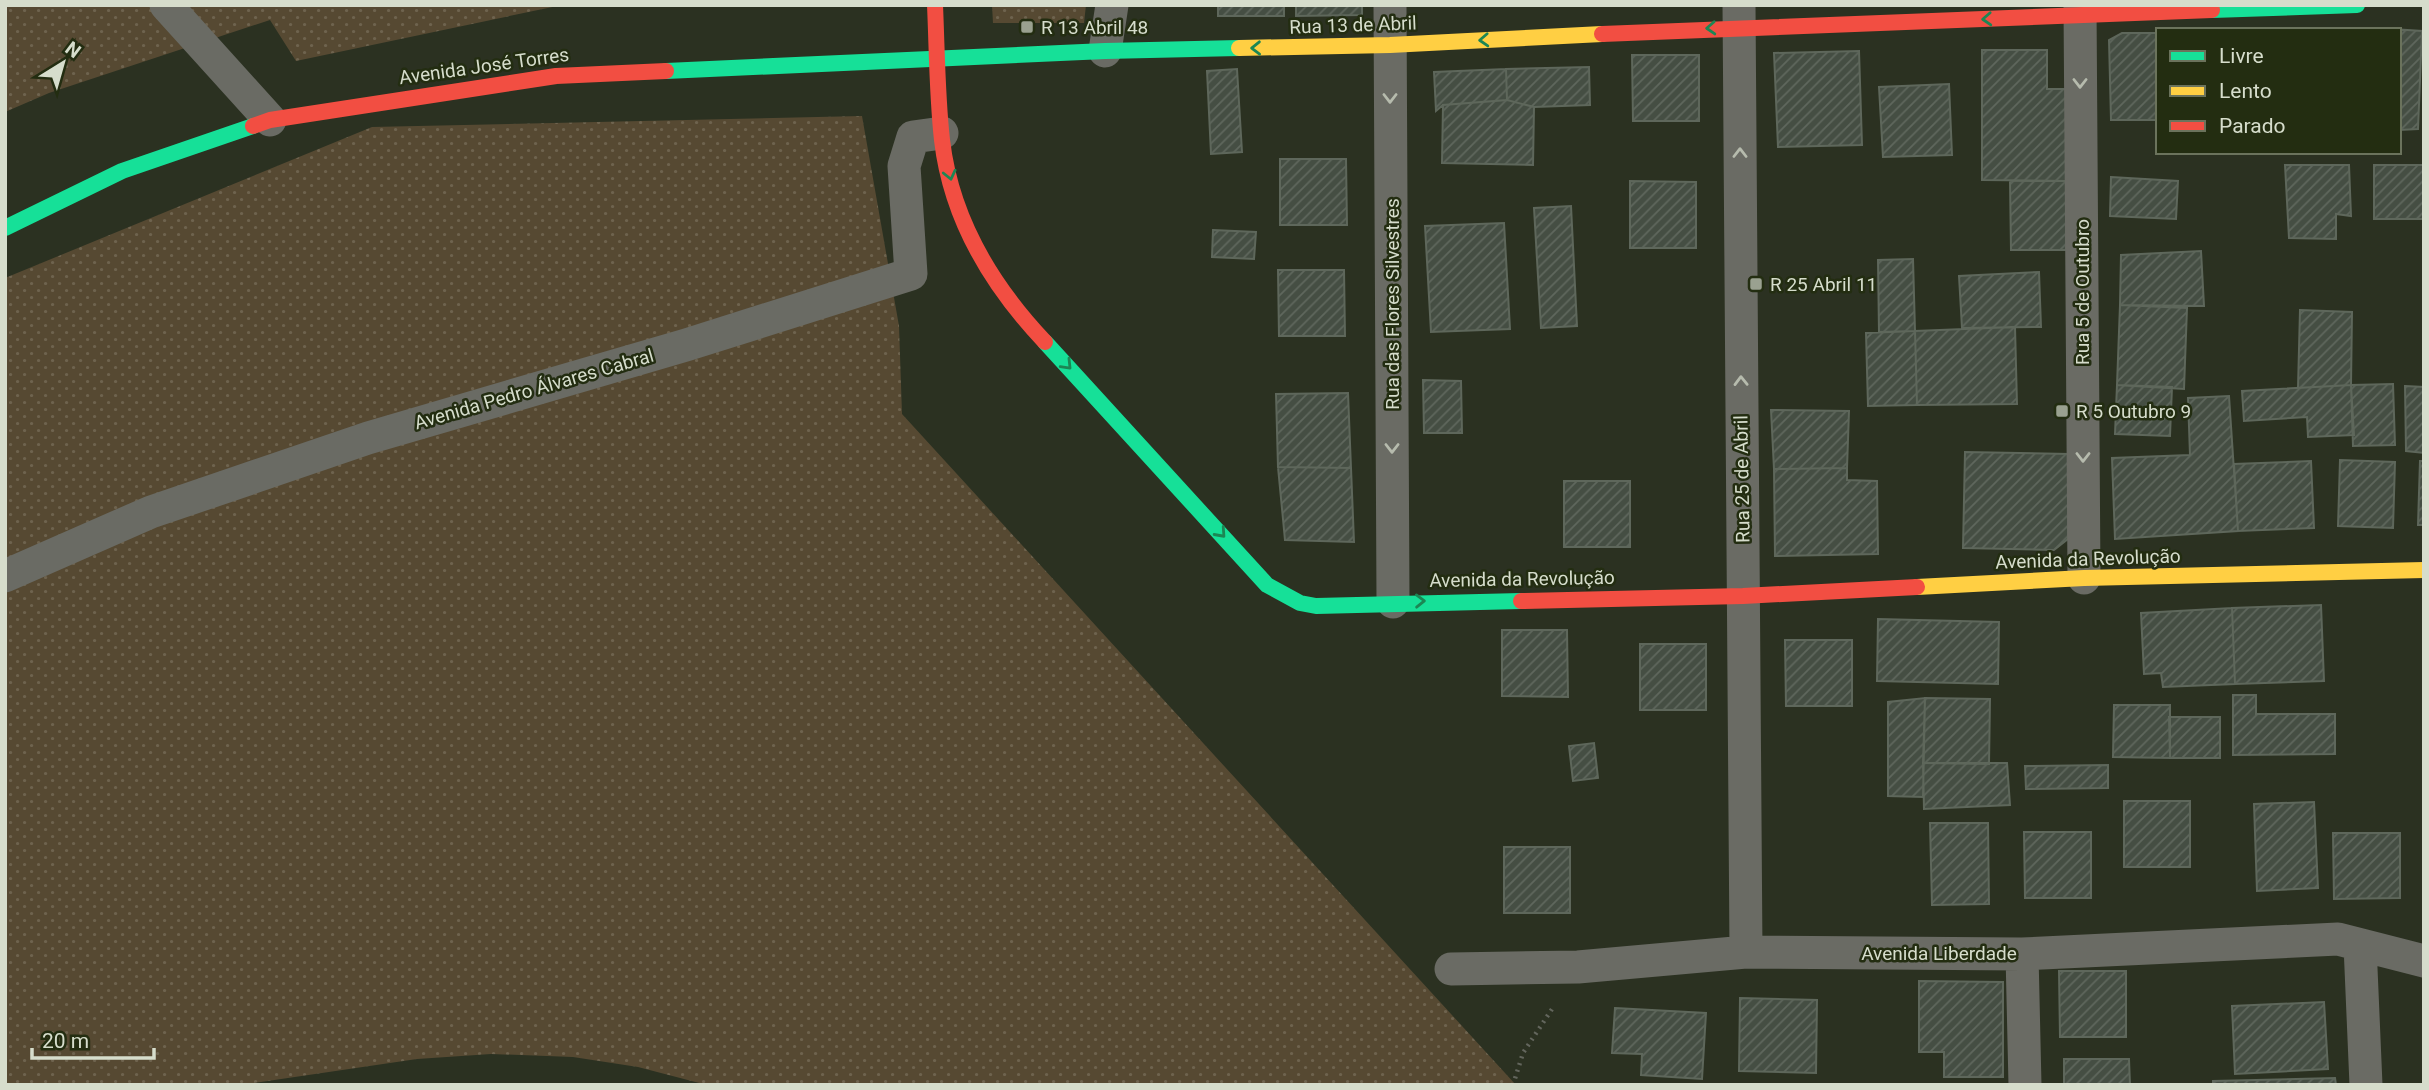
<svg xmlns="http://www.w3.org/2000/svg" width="2429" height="1090" font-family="Roboto,sans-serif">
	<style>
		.grass { fill: url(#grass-dots) }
		.building { fill: url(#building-hatch); stroke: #5e675b; stroke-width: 2 }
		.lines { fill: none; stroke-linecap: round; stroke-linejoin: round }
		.path { stroke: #63665d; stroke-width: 4.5; stroke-dasharray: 2 5; stroke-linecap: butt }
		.street { stroke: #6a6b64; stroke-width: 33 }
		.fast { stroke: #16e098; stroke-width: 16 }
		.slow { stroke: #ffcf43; stroke-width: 16 }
		.jam { stroke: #f24e42; stroke-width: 16 }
		.oneway { stroke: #1c8654 }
		.oneway2 { stroke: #b6bbad }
		.poi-dot { fill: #9aa190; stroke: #232d11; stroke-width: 2.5 }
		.labels { text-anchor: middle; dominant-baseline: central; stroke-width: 5; stroke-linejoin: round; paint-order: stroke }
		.street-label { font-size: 19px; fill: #d6ddcc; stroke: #232d11 }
		.poi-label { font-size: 19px; fill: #d6ddcc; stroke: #232d11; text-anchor: start }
	</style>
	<defs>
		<pattern id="grass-dots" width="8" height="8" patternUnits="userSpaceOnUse" patternTransform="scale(1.75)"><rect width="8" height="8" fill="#564932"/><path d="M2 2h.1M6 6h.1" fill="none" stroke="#6e634e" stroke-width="1.8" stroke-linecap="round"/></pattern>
		<pattern id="building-hatch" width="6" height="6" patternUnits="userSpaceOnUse" patternTransform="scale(1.75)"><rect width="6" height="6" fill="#454e43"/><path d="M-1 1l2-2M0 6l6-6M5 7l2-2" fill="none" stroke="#5f675d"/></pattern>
	</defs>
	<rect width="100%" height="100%" fill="#2b3121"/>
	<path class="grass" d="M5,5H562L296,61L270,20L49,93L5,112Z
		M992,5H1086L1084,23H993Z
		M862,116L899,326L902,414L1516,1085H707L638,1067L573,1057L491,1054L417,1059L241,1085H5V278L372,127Z"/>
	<path class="building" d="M1218,5H1284V16H1218Z
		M1296,5H1362V15L1296,16Z
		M2392,29L2422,31L2418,129L2399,130V30Z
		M2122,33H2158V120H2111L2109,40Z
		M1982,50H2047V89H2066V181L1982,180Z
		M1859,51L1862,145L1778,147L1774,53Z
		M1632,55H1699V121H1633Z
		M1589,67L1590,105L1534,107L1507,100L1506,69Z
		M1237,69L1242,152L1211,154L1207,71Z
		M1506,69L1507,100L1443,105L1436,111L1434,72Z
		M1949,84L1952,155L1883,157L1879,87Z
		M1507,100L1534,107L1533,165L1442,163L1443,105Z
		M1280,159H1346L1347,225H1280Z
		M2285,165H2349L2351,216L2336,214V239L2289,238Z
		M2374,165H2424V219H2374Z
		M2111,177L2178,181L2176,219L2110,216Z
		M1630,181L1696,182V248H1630Z
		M2010,181H2066V250H2011Z
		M1571,206L1577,326L1541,328L1534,208Z
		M1504,223L1510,329L1431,332L1425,226Z
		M1213,230L1256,232L1254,259L1212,257Z
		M2201,251L2204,306L2120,305L2121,255Z
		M1913,259L1915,331L1879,332L1878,260Z
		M1278,270H1344L1345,336H1279Z
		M2039,272L2041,327L1962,328L1959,276Z
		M2120,305L2187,308L2184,389L2117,385Z
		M2300,310L2352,312L2351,385L2298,388Z
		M2015,327L2017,404L1917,405L1915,331Z
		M1915,331L1917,405L1868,406L1866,333Z
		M1423,380L1461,381L1462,433H1424Z
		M2393,384L2395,445L2353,446L2351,385Z
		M2117,385L2172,387L2170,436L2115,434Z
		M2351,385L2354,435L2308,437L2307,417L2244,421L2242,391Z
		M2405,386L2424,387V453L2406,451Z
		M1348,393L1351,468L1278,467L1276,394Z
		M2229,396L2238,531L2115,539L2112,458L2190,455L2188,398Z
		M1771,410L1849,411L1847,468L1774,469Z
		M1965,452L2069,454L2068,539L2054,550L1963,548Z
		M2340,460L2395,462L2393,528L2338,526Z
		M2311,461L2314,528L2238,531L2234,464Z
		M2420,461H2424V525H2418Z
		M1278,467L1351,468L1354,542L1285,540Z
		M1847,468V480L1877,481L1878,554L1775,556L1774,469Z
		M1564,481H1630V547H1564Z
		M2321,605L2324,681L2235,684L2232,608Z
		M2232,608L2235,684L2163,687L2161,673L2144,674L2141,613Z
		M1878,619L1999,622L1998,684L1877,681Z
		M1502,630H1567L1568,697L1502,696Z
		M1785,640H1852V706H1786Z
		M1640,644H1706V710H1640Z
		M2233,695H2256V714H2335V754L2233,755Z
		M1925,698L1990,699L1989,764L1923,763Z
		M1925,698L1923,797L1888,796V702Z
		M2114,705H2170V758L2113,757Z
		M2169,717H2220V758H2170Z
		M1594,743L1598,778L1573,781L1569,746Z
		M1923,763H2007L2010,805L1924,809Z
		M2108,765V788L2026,789L2025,766Z
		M2124,801H2190V867H2124Z
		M2314,802L2318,888L2257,891L2254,804Z
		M1930,823H1988L1989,904L1932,905Z
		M2024,832H2091V898H2025Z
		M2333,833H2400V898L2334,899Z
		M1504,847H1570V913H1504Z
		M2059,971H2126V1037H2060Z
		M1919,981L2003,982V1077H1944V1052H1919Z
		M1740,998L1817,1000L1816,1073L1739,1071Z
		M2324,1002L2328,1069L2235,1074L2232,1006Z
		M1615,1008L1706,1013L1702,1079L1641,1075L1642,1054L1612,1053Z
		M2064,1059H2129L2130,1085H2064Z
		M2335,1078L2336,1085H2213V1081Z"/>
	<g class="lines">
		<path class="path" d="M1513,1085L1523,1053L1554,1006"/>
		<path class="street" d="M166,5L270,120
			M1390,5L1393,602
			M1739,5L1746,952
			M2080,5L2084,578
			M1105,51L1112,5
			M5,576L151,512L368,438L686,345L911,274L904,166L913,137L942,133
			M2360,945L2366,1085
			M2022,954L2025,1085
			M1451,969L1578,967L1746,952L2022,954L2338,939L2424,961"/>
		<path class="fast" d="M2212,10L2357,5
			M666,71L1105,51L1239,48
			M5,228L122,171L253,126
			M1045,342L1267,585L1300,603L1316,606L1521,601"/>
		<path class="slow" d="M1239,48L1390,45L1602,34
			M1917,587L2084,578L2424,570"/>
		<path class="jam" d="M935,5C937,50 937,95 942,140C951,218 992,286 1045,342
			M1602,34L2212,10
			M253,126L270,120L556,76L666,71
			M1521,601L1743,596L1917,587"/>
	</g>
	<defs><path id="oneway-chevron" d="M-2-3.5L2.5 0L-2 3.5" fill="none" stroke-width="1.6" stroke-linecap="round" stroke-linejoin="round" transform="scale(1.75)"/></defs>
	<g class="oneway">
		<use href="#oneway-chevron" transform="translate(1987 19) rotate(177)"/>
		<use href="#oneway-chevron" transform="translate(1711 28) rotate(177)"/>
		<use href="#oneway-chevron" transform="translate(1484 40) rotate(177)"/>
		<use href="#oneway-chevron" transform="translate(1256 48) rotate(179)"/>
		<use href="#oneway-chevron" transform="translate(950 175) rotate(77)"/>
		<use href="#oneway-chevron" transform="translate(1067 365) rotate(46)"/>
		<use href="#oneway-chevron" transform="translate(1221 533) rotate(48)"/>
		<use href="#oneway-chevron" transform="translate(1420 601) rotate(-1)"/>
	</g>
	<g class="oneway2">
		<use href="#oneway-chevron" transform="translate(2080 83) rotate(90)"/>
		<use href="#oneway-chevron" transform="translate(1390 98) rotate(90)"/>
		<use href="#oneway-chevron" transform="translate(1740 153) rotate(-90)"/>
		<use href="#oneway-chevron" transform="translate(1741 381) rotate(-91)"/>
		<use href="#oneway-chevron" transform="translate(1392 448) rotate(90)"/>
		<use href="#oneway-chevron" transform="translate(2083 457) rotate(90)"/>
	</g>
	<g class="poi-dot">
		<rect x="1020" y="20" width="14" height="14" rx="3.5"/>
		<rect x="1749" y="277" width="14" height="14" rx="3.5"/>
		<rect x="2055" y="404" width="14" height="14" rx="3.5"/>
	</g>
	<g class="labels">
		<g class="street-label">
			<text transform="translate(1353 25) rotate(-2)">Rua 13 de Abril</text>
			<text transform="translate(484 66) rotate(-8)">Avenida José Torres</text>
			<text transform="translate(2082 292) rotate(-90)">Rua 5 de Outubro</text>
			<text transform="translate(1392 304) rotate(-90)">Rua das Flores Silvestres</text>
			<text transform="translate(534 389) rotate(-16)">Avenida Pedro Álvares Cabral</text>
			<text transform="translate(1742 479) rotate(-91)">Rua 25 de Abril</text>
			<text transform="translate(2088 559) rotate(-2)">Avenida da Revolução</text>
			<text transform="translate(1522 579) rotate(-1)">Avenida da Revolução</text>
			<text x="1939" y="953">Avenida Liberdade</text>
		</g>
		<g class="poi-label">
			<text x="1041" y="27">R 13 Abril 48</text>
			<text x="1770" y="284">R 25 Abril 11</text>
			<text x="2076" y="411">R 5 Outubro 9</text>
		</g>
	</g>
	<rect width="2429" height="1090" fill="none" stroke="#d6ddcc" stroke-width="14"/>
	<rect x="2156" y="28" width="245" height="126" fill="#232d11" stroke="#6b735c" stroke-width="2"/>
	<rect x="2170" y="51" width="35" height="10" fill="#16e098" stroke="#6b735c" stroke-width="2"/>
	<text x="2219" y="63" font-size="21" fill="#d6ddcc">Livre</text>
	<rect x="2170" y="86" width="35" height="10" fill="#ffcf43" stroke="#6b735c" stroke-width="2"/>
	<text x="2219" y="98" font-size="21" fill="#d6ddcc">Lento</text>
	<rect x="2170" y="121" width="35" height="10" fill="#f24e42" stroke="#6b735c" stroke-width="2"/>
	<text x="2219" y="133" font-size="21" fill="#d6ddcc">Parado</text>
	<g transform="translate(63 63) rotate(37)" stroke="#232d11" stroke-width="5" paint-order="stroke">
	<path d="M0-5L12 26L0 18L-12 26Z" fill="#d6ddcc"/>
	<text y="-10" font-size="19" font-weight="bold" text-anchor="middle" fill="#d6ddcc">N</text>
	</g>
	<path d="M32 1048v10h122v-10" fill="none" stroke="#d6ddcc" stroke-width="3.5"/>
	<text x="42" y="1048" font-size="21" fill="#d6ddcc" stroke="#232d11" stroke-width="5" paint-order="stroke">20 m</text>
</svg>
